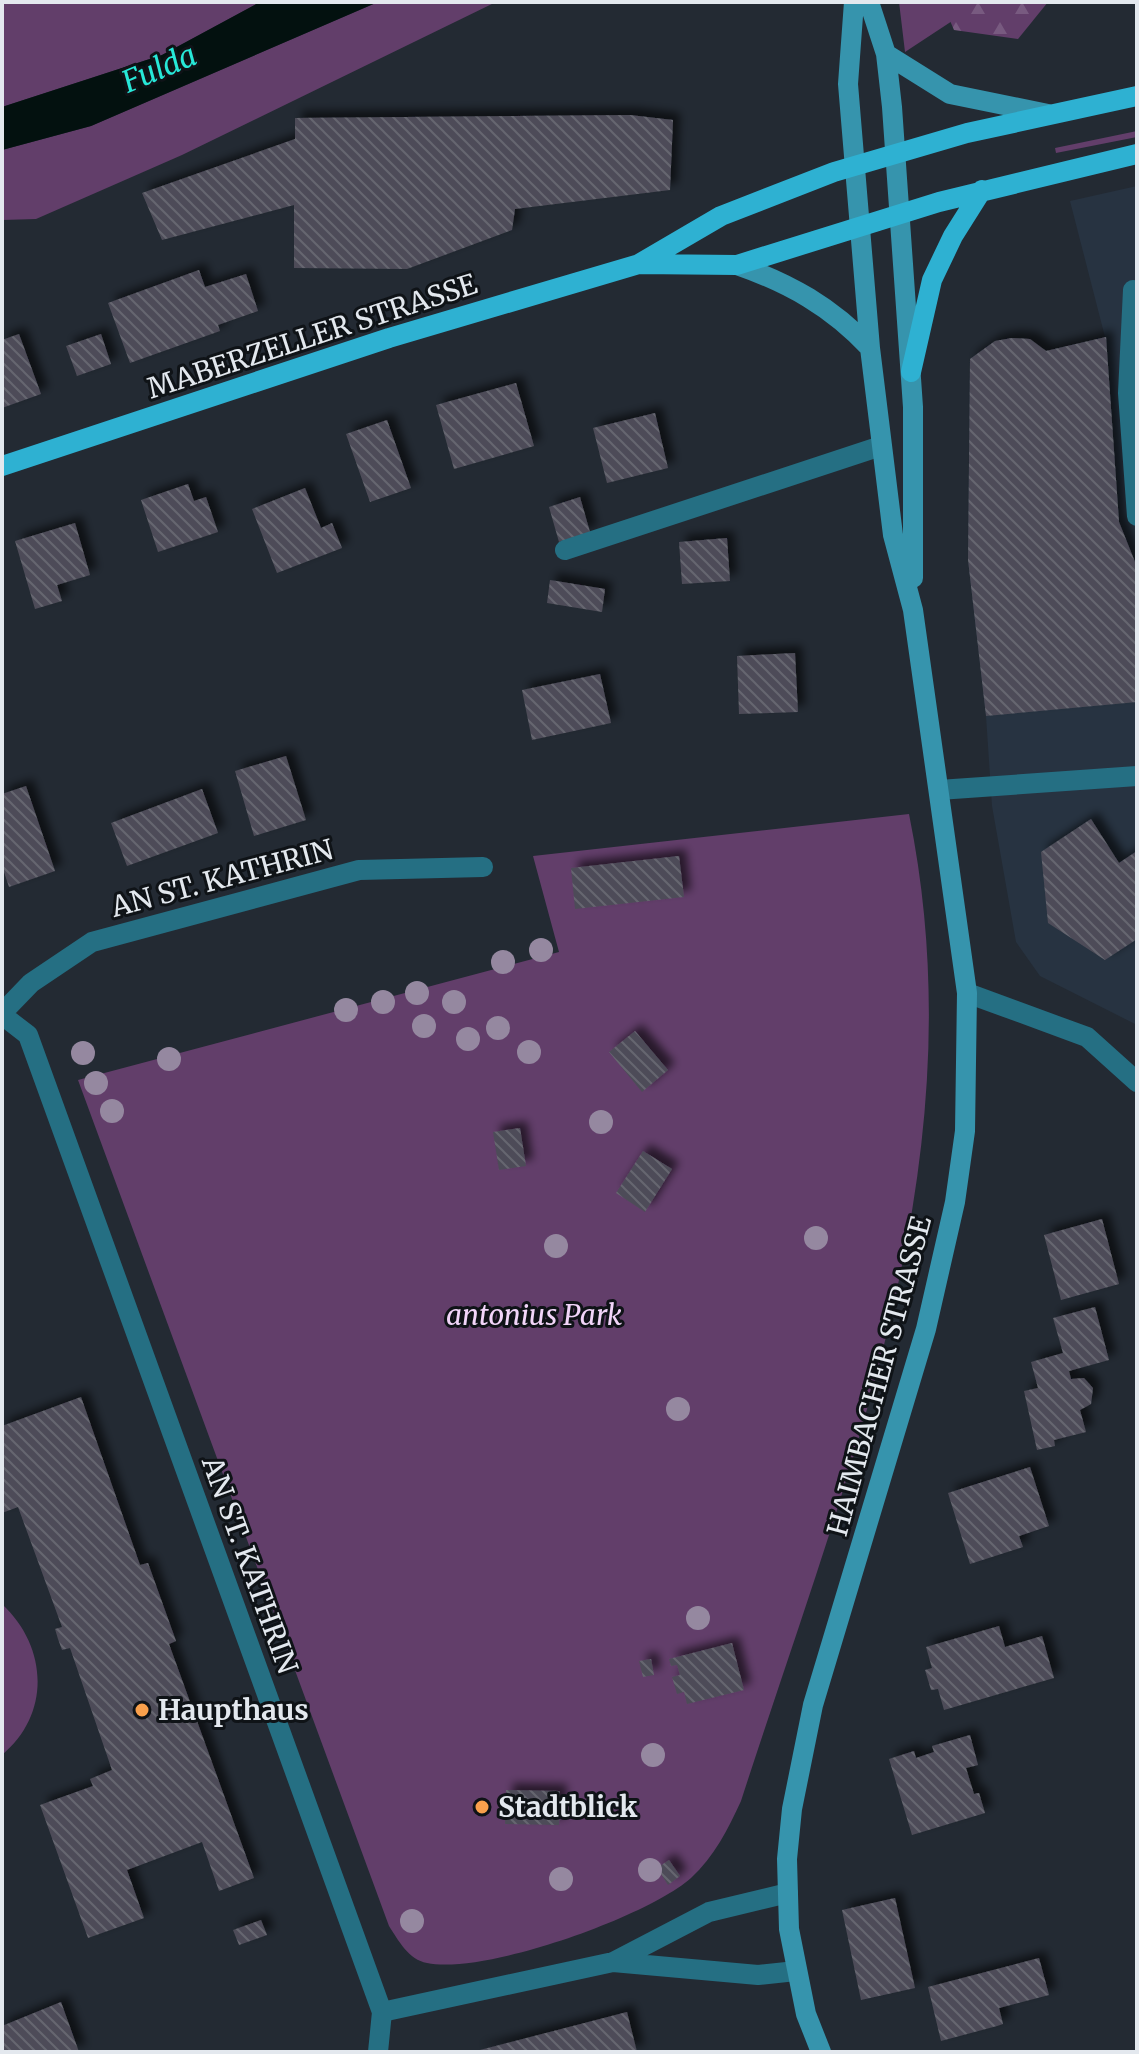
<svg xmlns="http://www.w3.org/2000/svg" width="1139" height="2054" font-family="Merriweather,serif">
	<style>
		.built { fill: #273341 }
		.green { fill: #623e6a }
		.forest { fill: url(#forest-firs) }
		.water { fill: #03110f }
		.building { fill: url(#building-back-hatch); filter: url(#shadow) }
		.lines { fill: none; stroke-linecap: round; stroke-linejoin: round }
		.lane { stroke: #256f83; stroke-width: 20 }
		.street { stroke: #256f83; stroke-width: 20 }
		.secondary { stroke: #3694ad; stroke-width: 20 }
		.primary { stroke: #2eb1d2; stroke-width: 20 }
		.tree { fill: #9588a0 }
		.poi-dot { fill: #f9a04c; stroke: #0f1317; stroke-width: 3 }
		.labels { text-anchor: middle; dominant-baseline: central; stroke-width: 6; stroke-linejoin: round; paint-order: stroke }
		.street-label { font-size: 28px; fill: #e3e8ee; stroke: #0f1317 }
		.park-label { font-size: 28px; font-style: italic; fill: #f2d5f9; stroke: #0f1317 }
		.poi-label { font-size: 28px; font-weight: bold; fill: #e3e8ee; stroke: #0f1317; text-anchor: start }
		.water-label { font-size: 30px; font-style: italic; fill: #27e8d8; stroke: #0f1317 }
	</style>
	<defs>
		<pattern id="forest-firs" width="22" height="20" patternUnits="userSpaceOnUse" patternTransform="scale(2)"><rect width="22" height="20" fill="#623e6a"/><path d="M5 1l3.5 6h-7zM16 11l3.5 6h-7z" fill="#785a80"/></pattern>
		<pattern id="building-back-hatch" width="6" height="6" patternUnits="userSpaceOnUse" patternTransform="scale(2)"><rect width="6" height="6" fill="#4d4c58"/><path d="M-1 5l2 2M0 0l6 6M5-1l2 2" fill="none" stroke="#666670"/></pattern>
		<filter id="shadow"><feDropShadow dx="7" dy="-7" stdDeviation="4" flood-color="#0009"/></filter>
	</defs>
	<rect width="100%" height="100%" fill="#232a33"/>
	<path class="built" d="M1137,186V1025L1040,976L1016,942L992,806L986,716L968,560L970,359L995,341L1012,338L1030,339L1046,351L1105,337L1070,201Z"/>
	<path class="green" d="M2,2H260L162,55L2,107Z
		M378,2H496L182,155L36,219L2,220V150L91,126Z
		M899,2H981L905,52Z
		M1137,131V137L1056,153L1055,148Z
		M909,814C980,1163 846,1475 741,1801C728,1829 714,1857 691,1878C647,1917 484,1975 427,1963C409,1960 398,1940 389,1926L78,1080L559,952L533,856Z
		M2,1604C48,1647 51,1714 2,1755Z"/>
	<path class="forest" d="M942,2H1048L1018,39L954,30Z"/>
	<path class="water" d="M260,2H378L91,126L2,150V107L162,55Z"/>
	<path class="building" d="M630,115L673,120L670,190L515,209L512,230L407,269L294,268V205L162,240L142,193L295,139V118Z
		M199,270L205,287L246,274L258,311L218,325L220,331L130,363L108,303Z
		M19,334L41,394L2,408V340Z
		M101,334L111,364L77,376L66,346Z
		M1106,337L1119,522L1137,567V702L986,716L968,560L970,359L995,341L1012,338L1030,339L1046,351Z
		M516,383L534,446L454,469L436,405Z
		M655,413L668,468L607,483L593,428Z
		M387,420L411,488L370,502L346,434Z
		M188,484L194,501L206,497L218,532L158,552L141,500Z
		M305,488L321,528L332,523L342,548L277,573L252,509Z
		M580,497L590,532L559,542L549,507Z
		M75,523L90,575L57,585L62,601L35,609L15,541Z
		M727,538L730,581L682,584L679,542Z
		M550,580L605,589L602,612L547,603Z
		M795,653L798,712L739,714L737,656Z
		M600,674L611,723L532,740L522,690Z
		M286,756L306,820L254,836L235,771Z
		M26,786L55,871L9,887L2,866V794Z
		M202,789L218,833L127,866L111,823Z
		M1091,819L1119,863L1137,851V939L1105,960L1048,923L1041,852Z
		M679,856L684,897L575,909L571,868Z
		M635,1031L668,1070L642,1092L609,1052Z
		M520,1128L526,1166L499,1170L493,1132Z
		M643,1151L672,1169L645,1212L616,1193Z
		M1102,1219L1119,1284L1061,1300L1044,1235Z
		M1095,1307L1109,1360L1069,1371L1071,1379L1084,1378L1093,1388L1091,1404L1080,1410L1086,1432L1054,1440L1055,1446L1037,1450L1024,1391L1038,1388L1031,1362L1063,1353L1053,1318Z
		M81,1397L140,1565L148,1563L176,1641L169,1644L254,1878L219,1891L202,1842L127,1870L144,1918L88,1938L40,1805L93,1786L90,1779L112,1770L70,1648L62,1650L58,1639L55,1629L62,1627L18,1507L2,1513V1426Z
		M1030,1467L1049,1526L1019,1536L1023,1547L970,1564L948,1493Z
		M999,1626L1005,1647L1042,1636L1054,1678L944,1710L938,1689L931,1690L925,1670L932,1668L926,1647Z
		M732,1643L744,1690L687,1704L684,1692L677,1694L672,1677L680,1675L677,1665L671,1666L669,1659Z
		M651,1659L654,1675L643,1677L639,1661Z
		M970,1735L978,1765L966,1768L974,1794L979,1793L985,1813L912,1835L889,1759L914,1751L916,1758L934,1752L932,1746Z
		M506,1790L560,1791L559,1825L505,1824Z
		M669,1860L680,1876L668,1885L657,1868Z
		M895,1898L915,1988L861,2000L842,1910Z
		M261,1920L267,1935L239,1945L233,1930Z
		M1039,1958L1049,1995L999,2008L1003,2024L997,2026L941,2041L928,1987Z
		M61,2002L79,2052H2V2026Z
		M627,2012L637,2052H476V2051Z"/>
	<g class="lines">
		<path class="lane" d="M1137,292L1133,290L1128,393L1137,516
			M565,550L881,446
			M939,790L1137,776"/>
		<path class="street" d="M967,993L1087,1037L1137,1082
			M2,1013L31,983L92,942L359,870L483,867
			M2,1015L28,1035L382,2012L613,1962L709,1912L788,1893
			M613,1962L758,1975L796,1971
			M378,2052L382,2012"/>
		<path class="secondary" d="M869,2L886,54L892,107L913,407V578
			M886,54L950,94L1048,114
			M737,265C789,283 832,307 870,348
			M821,2052L806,2014L789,1929L787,1859L792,1809L813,1705L926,1329L955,1202L965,1131L967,993L913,610L893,535L870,348L848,84L854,2"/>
		<path class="primary" d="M639,264L737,265L939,202L1137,154
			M911,372L932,280L953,236L982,190
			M2,466L389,338L639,264L721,216L834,172L967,133L1137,96"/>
	</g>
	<g class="tree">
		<circle cx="541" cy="950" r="12"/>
		<circle cx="503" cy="962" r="12"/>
		<circle cx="417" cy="993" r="12"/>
		<circle cx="383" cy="1002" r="12"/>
		<circle cx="454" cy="1002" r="12"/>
		<circle cx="346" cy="1010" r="12"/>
		<circle cx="424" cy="1026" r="12"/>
		<circle cx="498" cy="1028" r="12"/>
		<circle cx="468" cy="1039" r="12"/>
		<circle cx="529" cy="1052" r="12"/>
		<circle cx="83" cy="1053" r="12"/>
		<circle cx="169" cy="1059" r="12"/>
		<circle cx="96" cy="1083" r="12"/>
		<circle cx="112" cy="1111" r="12"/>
		<circle cx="601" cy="1122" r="12"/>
		<circle cx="816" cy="1238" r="12"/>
		<circle cx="556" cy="1246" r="12"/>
		<circle cx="678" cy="1409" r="12"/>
		<circle cx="698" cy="1618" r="12"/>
		<circle cx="653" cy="1755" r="12"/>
		<circle cx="650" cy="1870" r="12"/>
		<circle cx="561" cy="1879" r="12"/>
		<circle cx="412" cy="1921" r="12"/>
	</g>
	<g class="poi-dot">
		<circle cx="142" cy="1710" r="8"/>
		<circle cx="482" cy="1807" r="8"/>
	</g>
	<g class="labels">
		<g class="street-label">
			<text transform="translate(312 336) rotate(-18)">MABERZELLER STRASSE</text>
			<text transform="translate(222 878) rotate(-15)">AN ST. KATHRIN</text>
			<text transform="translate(879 1376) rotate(-75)">HAIMBACHER STRASSE</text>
			<text transform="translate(250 1565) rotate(70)">AN ST. KATHRIN</text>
		</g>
		<g class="park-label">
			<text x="534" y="1315">antonius Park</text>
		</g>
		<g class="poi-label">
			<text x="158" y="1710">Haupthaus</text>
			<text x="498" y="1807">Stadtblick</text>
		</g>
		<g class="water-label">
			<text transform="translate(159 68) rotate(-23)">Fulda</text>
		</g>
	</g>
	<rect width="1139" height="2054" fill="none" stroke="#e3e8ee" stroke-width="8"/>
</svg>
